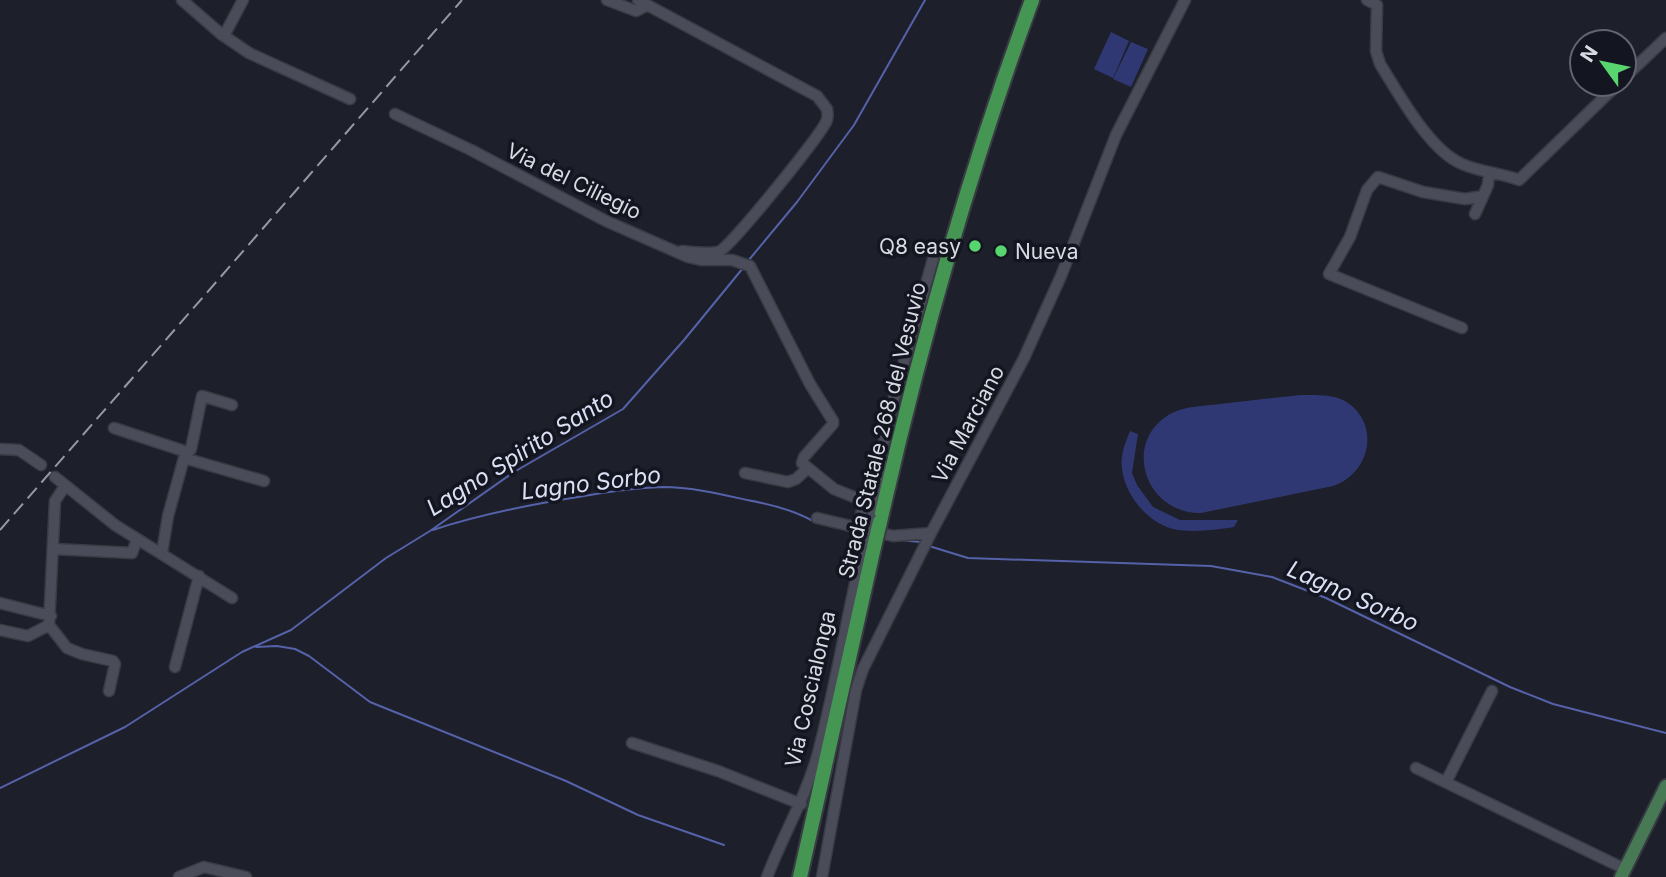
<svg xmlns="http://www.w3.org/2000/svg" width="1666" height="877" font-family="Inter,sans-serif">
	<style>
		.green { fill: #303873 }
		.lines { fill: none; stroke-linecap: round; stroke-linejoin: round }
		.stream { stroke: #5562a9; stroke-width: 2 }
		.minor-casing { stroke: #393b44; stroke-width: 13 }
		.major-casing { stroke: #393b44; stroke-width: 16 }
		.highway-casing { stroke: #393b44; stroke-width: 18 }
		.minor { stroke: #4a4d59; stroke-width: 10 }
		.major { stroke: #487955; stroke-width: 12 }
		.highway { stroke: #469653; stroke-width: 14 }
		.rail { stroke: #9799a2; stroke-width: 2; stroke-dasharray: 14 7; stroke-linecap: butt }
		.minor-bridge-casing { stroke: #393b44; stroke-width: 13; stroke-linecap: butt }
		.highway-bridge-casing { stroke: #393b44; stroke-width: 18; stroke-linecap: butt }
		.minor-bridge { stroke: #4a4d59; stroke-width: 10 }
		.highway-bridge { stroke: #469653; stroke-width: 14 }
		.poi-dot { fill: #59d56f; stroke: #131620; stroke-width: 2.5 }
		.labels { text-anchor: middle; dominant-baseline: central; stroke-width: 7; stroke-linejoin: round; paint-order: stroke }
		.street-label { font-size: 21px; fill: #d9dbe2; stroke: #131620 }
		.poi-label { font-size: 21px; fill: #d9dbe2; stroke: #131620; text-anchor: end }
		.water-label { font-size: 23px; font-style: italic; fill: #dbe0f4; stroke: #131620 }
	</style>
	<rect width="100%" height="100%" fill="#1d1f2a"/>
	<path class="green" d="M1111,32L1129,41L1113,78L1094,69Z
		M1131,42L1148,49L1131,87L1113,79Z
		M1300,395C1314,395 1330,394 1343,400C1382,421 1371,474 1333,486L1201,513C1144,514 1121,440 1172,413C1186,406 1204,406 1220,404C1246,401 1273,398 1300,395Z
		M1130,431L1138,434L1132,473L1137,485L1153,507L1180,520H1238L1234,527C1214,530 1192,533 1173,529C1147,522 1125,495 1122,469C1120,455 1125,444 1130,431Z"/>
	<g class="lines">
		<path class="stream" d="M748,261L797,202L854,125L925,0
			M835,527L864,535
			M433,530C480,514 528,505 578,497C606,492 634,488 663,487C691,487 720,494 747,500C770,504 793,510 813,521
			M900,540L920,542
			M929,546L968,558L1211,566L1272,577L1326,598L1510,687L1553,704L1666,733
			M256,647L277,646L295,649L309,656L370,702L566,781L638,815L724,845
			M0,788L125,727L242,652L291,630L386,558L430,531L514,472L623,409L684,340L743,268"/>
		<g class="minor-casing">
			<path id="minor" d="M182,0L221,34L249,53L350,99
				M607,0L636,11L647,5
				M638,0L817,96L827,109C828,114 828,116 827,120C821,135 732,245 720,251C709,255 693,252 682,251
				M1367,0L1377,5L1376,51L1380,64C1399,94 1429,150 1462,164C1480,172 1500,173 1519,180L1618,84
				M221,34L226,32L243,0
				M1624,78L1666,38
				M395,114L471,150L606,221L688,257L701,260H732L750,266L810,384L833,421V424L804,457L802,463L834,489L874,505
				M1475,214L1488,185L1489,172
				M1462,328L1329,274L1350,237L1367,190L1378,177L1423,192L1465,199L1483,196
				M114,428L187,452
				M0,449L19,450L41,465
				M184,458L264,481
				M745,473L788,482L796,479L808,468
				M55,477L115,525L232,598
				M873,510L880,478L882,450L893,401L933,259
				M817,518L893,536L931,533
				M858,528L864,501
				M54,549L132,553L137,539
				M162,553L168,516L184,458L191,449L202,396L232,405
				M0,603L51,616
				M49,625L67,648L82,654L113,661L115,664L109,691
				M0,630L28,636L49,625L55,501L65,486
				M175,667L199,576
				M632,743L718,771L801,804
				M1416,768L1625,869
				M1446,782L1492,691
				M179,877L204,867L246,877
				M767,877C783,835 806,797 818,753C836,685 847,614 864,544
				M822,877L856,690L863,669L931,533L1024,358L1061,276L1116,135L1185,0"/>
		</g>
		<g class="major-casing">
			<path id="major" d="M1621,877L1666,786"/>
		</g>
		<g class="highway-casing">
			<path id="highway" d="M880,522C920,345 969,171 1032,0
				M800,877L874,547"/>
		</g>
		<use href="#minor" class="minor"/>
		<use href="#major" class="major"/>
		<use href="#highway" class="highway"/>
		<path class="rail" d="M0,530L462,0"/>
		<g class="minor-bridge-casing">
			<path id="minor-bridge" d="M864,544L871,517"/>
		</g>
		<g class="highway-bridge-casing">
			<path id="highway-bridge" d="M874,547L880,522"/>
		</g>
		<use href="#minor-bridge" class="minor-bridge"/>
		<use href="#highway-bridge" class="highway-bridge"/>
	</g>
	<g class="poi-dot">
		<circle cx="975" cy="246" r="7"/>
		<circle cx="1001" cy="251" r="7"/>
	</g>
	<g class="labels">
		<g class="street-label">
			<text transform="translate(574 181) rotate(26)">Via del Ciliegio</text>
			<text transform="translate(968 424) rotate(-62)">Via Marciano</text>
			<text transform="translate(882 430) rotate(-76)">Strada Statale 268 del Vesuvio</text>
			<text transform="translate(810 689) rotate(-77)">Via Coscialonga</text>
		</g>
		<g class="poi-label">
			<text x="961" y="246">Q8 easy</text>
			<text x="1015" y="251" text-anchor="start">Nueva</text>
		</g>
		<g class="water-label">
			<text transform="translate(520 453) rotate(-32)">Lagno Spirito Santo</text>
			<text transform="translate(591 483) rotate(-7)">Lagno Sorbo</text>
			<text transform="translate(1353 596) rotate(24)">Lagno Sorbo</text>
		</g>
	</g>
	<g transform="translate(1603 63) rotate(303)"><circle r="33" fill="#131620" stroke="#62656e" stroke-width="2"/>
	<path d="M0-5L12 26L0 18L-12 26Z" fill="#59d56f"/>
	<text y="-10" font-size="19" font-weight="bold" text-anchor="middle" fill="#d9dbe2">N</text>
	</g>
</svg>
